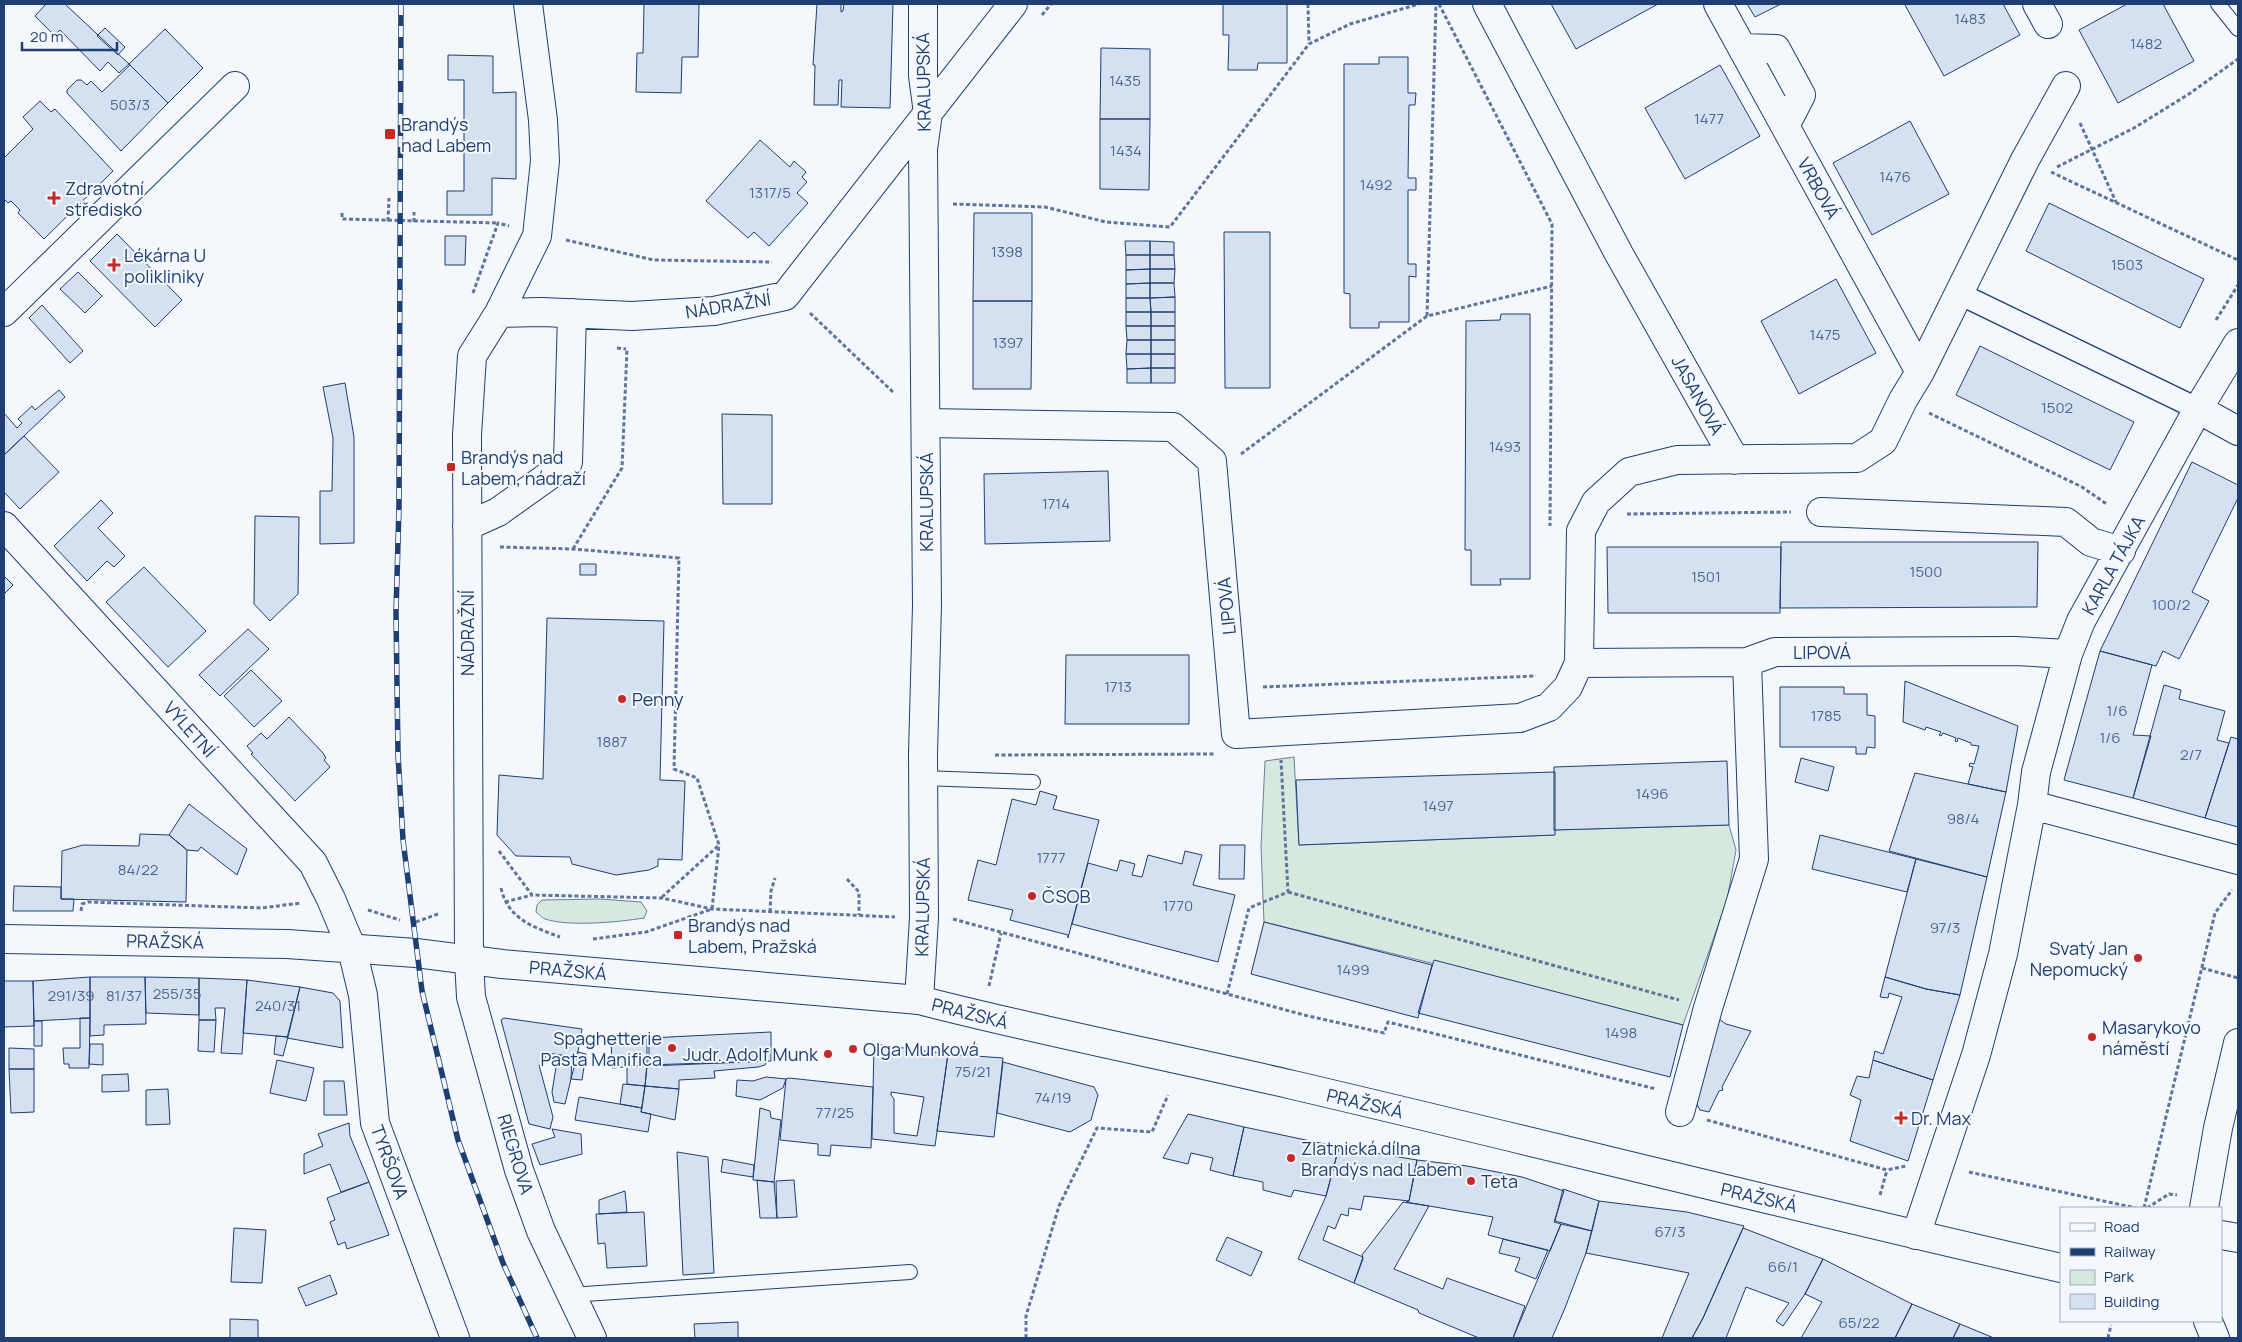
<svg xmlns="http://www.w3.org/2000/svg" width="2242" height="1342" font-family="Manrope,sans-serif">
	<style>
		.green { fill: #d7e8df; stroke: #687fa3 }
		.building { fill: #d5e0f0; stroke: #1d3f73; fill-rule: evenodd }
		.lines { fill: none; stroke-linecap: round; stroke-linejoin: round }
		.service-casing { stroke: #1d3f73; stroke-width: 16 }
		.pedestrian-casing { stroke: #1d3f73; stroke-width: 24 }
		.minor-casing { stroke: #1d3f73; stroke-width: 30 }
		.secondary-casing { stroke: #1d3f73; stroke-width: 30 }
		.path { stroke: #5e769c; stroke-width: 3; stroke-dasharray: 4 2.5; stroke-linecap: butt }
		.service { stroke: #f4f7fb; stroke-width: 14 }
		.pedestrian { stroke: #f4f7fb; stroke-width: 21 }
		.minor { stroke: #f4f7fb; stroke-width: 28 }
		.secondary { stroke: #f4f7fb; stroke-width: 28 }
		.rail-casing { stroke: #1d3f73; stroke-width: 5.5 }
		.rail { stroke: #f4f7fb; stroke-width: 4; stroke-dasharray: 11; stroke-linecap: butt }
		.poi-dot { fill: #c62828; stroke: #f4f7fb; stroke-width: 2 }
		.labels { text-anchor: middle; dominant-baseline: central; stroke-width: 4; stroke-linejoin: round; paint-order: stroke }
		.number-label { font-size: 15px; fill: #4b6792 }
		.street-label { font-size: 18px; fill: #1d3f73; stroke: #f4f7fb }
		.poi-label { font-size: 18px; fill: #1d3f73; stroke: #f4f7fb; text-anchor: start }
	</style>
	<rect width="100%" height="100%" fill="#f4f7fb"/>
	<path class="green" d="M1294,757L1299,845L1554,835V830L1729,825L1736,850L1727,900L1683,1025L1264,922L1261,847L1265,761Z
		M600,899L641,902L647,911L644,918C619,922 569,927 545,919C542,918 539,914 536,912L537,905L542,900Z"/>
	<path class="building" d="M46,4H65L129,64L119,73L108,62L100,71L60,30L54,35L35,16Z
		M644,4H699L698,57H682L681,93L636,92L637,53H643Z
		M817,4H841V12L843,11L844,4H893L890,108L841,107L842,80H839L838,105H814L815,65H813Z
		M1223,4H1287V63H1258L1257,70H1228L1229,35H1223Z
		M1551,4H1658L1576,49Z
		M1747,4H1781L1755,17Z
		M1907,4H2003L2020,35L1944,76L1905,5Z
		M2127,4H2163L2194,61L2118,103L2079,30Z
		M105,28L125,47L118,55L97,36Z
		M165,29L203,68L168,103L129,64Z
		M1101,48L1150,49V119H1100Z
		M448,55L493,56V93L516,92V179L492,178V215H447V191H464V80H448Z
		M1379,57H1408V93H1416L1415,105H1409L1408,178H1416V190H1408V264H1416V277L1409,276V322H1379V328H1350V294L1344,293V64H1379Z
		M130,65L168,103L121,151L67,93V90L77,80H81L87,85L91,81L102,92Z
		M1720,65L1760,136L1685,179L1645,108Z
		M40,101L51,112L55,109L113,171L44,239L18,213L20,210L11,201L8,203L4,199V158L33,129L23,117Z
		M1100,119H1150L1149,190L1100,189Z
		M1910,121L1949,194L1872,235L1833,163Z
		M760,140L790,167L794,161L806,172L802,177L807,182L797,193L808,203L769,246L754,232L748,238L706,201Z
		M2049,203L2204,279L2180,328L2026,251Z
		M974,213H1032V301H973Z
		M1224,232H1270V388H1225Z
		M117,234L182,300L155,327L90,261Z
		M445,236H466L465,265H445Z
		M1125,241H1150V255H1126Z
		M1150,241L1174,242V255H1150Z
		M1126,255H1150V269L1126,270Z
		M1150,255H1174L1175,269H1150Z
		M1150,269H1175L1174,283H1150Z
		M1150,269V283L1126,284V270Z
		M78,272L102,296L85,313L60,289Z
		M1836,279L1876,353L1799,394L1761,321Z
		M1150,283V298H1126V284Z
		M1150,283H1174L1175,297L1150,298Z
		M1175,297V312H1151L1150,298Z
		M1126,298H1150L1151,312H1126Z
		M973,301H1032L1031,389H973Z
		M42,305L83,351L70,363L29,318Z
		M1126,312H1151V326H1126Z
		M1151,312H1175V326H1151Z
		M1501,314H1530V579H1500L1501,585H1471V550H1465L1466,321L1500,320Z
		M1126,326H1151V340H1127Z
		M1151,326H1175V340H1151Z
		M1127,340H1151V354H1126Z
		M1151,340H1175V354H1151Z
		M1980,346L2134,422L2110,470L1956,395Z
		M1126,354H1151V368L1127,369Z
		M1151,354H1175V368H1151Z
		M1151,368V383H1127V369Z
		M1151,368H1175V383H1151Z
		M345,383L354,437V543L320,544V491H332L333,438L323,387Z
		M59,390L65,397L4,455V413L17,428L22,423L18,419L32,406L35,410Z
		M722,414L772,415V504H723Z
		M24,436L59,472L20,509L4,492V455Z
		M2192,462L2238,485V498L2192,592L2209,601L2179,659L2163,651L2156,666L2100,651Z
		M1108,471L1110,541L985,544L984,474Z
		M101,500L113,513L98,528L125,556L114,567L107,561L87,581L54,546Z
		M255,516L299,517L298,594L270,621L254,604Z
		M1781,542H2038L2037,607L1780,608Z
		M1607,547H1781L1780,613H1608Z
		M580,564H596V575H580Z
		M144,567L206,631L168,667L106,602Z
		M4,576L13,585L4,594Z
		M547,618L664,621L660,780L685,781L682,860L658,859V866L649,870L616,875L572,864L570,857L516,856L497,835L499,775L543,779Z
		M248,629L269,649L220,696L199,675Z
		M2100,651L2152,665L2133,735L2151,736L2133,798L2064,780Z
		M1066,655H1189V724H1065Z
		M251,670L282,701L254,727L224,696Z
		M1905,681L2018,726L2006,792L1968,784L1973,767L1969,766L1970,763L1974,764L1979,746L1971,745V743L1958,738L1957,742L1955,741L1956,738L1943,733L1941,736L1939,735L1941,732L1926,727L1925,730L1903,722Z
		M2164,685L2181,690L2179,699L2225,711L2217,740L2229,743L2205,818L2133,798Z
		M1780,687H1844V694H1867V715L1875,716V748L1867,747L1866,754H1856V747H1780Z
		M289,717L323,753L326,758L324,760L330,767L295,801L251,754L253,753L247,746L261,733L267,739Z
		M2231,737L2238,739V827L2205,818Z
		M1801,758L1834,767L1828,791L1795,782Z
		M1727,761L1729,825L1554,830V767Z
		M1555,772V835L1299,845L1296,780Z
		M1915,773L2006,792L1987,877L1889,851Z
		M1040,791L1057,796L1053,809L1099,820L1068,938V935L1010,920L1013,910L968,900L978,860L996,865L1012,799L1036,805Z
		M189,804L247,849L237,875L201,847L198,851L187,850L169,835Z
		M140,834L169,835L187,850L186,902L61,899L62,851L83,845L139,846Z
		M1820,835L1916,859L1907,892L1812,869Z
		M1220,845H1245L1244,879H1219Z
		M1185,851L1202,855L1193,885L1235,895L1218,962L1072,924L1088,863L1117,871L1120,860L1135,864L1132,875L1142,877L1148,855L1182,864Z
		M1916,859L1987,877L1960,995L1926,989L1885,977Z
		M14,886L61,887V899H74L73,911H13Z
		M1264,922L1432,965L1418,1018L1251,974Z
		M1434,960L1683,1025L1670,1077L1418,1013Z
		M90,977V1018L34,1021L33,981Z
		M90,977H145L146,1024L104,1025V1035L90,1036Z
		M145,977L199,978V1015L146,1013Z
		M1885,977L1926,989L1960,995L1933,1080L1873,1060L1875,1051L1883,1054L1902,997L1889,993L1888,998L1880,997Z
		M199,978L247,980L242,1054L221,1053L225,1008H215L216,1020H199Z
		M247,980L300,987L288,1037L243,1033Z
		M4,981H33L34,1026L4,1027Z
		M300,987L333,993L340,1001L343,1048L287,1038Z
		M80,1018H90L89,1068H69V1064H64L63,1048H80Z
		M504,1018L582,1029L577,1057L546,1053L544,1065H539L553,1117L550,1129L529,1124L501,1020Z
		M1719,1019L1726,1024L1751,1031L1722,1087L1723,1090L1719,1091L1709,1112L1700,1110L1696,1103Z
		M199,1020H216L214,1052L198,1051Z
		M34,1021H42V1046H34Z
		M771,1032V1061L649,1066V1038Z
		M276,1036L288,1037L283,1056L274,1054Z
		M647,1036V1065L612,1068L611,1037Z
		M90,1044H103V1065L89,1064Z
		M874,1044L948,1054L935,1146L872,1139ZM891,1092L924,1097L917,1136L894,1133V1099L891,1095Z
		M9,1048L34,1049V1069H9Z
		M578,1052L586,1054L582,1080L571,1079Z
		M948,1054L1003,1058L994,1137L937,1131Z
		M558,1055L572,1057L571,1079L565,1104L554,1102L552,1092Z
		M277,1060L314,1068L306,1101L270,1093Z
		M1873,1060L1933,1080L1908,1161L1850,1141L1861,1100L1850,1095L1857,1076L1869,1078Z
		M767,1061L765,1065L758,1067L714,1071L715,1078L679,1080V1089L645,1086L647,1065Z
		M1003,1062L1094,1087L1098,1095L1091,1120L1070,1132L997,1113Z
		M647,1065L645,1086L627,1084V1067Z
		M9,1069H34V1112L11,1113Z
		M128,1074L129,1091L102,1092V1075Z
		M766,1077L786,1079L783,1088L760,1100L736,1096L737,1080L753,1081Z
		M789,1078L873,1087L871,1148L831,1145L830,1156L818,1155V1144L780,1140L786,1079Z
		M324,1081H344L347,1115H324Z
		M623,1084L645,1086L642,1108L620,1104Z
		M645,1086L679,1089L675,1120L641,1112Z
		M168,1089L170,1124L146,1125V1090Z
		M579,1097L642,1108L641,1112L651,1114L648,1132L575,1120Z
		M760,1108L770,1111L771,1118L781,1120L774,1182L753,1180Z
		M1188,1114L1244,1127L1233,1176L1210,1170L1213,1158L1191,1153L1188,1164L1163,1158Z
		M349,1123L350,1136L369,1182L341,1192L330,1164L304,1174V1154L323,1146L318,1134Z
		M1244,1127L1339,1147L1326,1196L1294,1190L1291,1197L1263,1190V1182L1233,1176Z
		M552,1129L581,1134L582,1154L540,1165L532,1144L555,1137Z
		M1339,1147L1417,1160L1409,1201L1364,1196L1361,1210L1349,1208L1348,1216L1341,1214L1335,1229L1328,1226L1323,1240L1363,1257L1354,1283L1298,1259L1326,1196Z
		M677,1152L708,1157L714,1273L683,1275Z
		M723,1159L754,1165L753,1177L721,1172Z
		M1417,1160L1467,1166L1522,1177L1564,1191L1554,1222L1561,1224L1550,1251L1488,1235L1493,1217L1406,1202L1409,1201Z
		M757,1180L774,1182L777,1218H760Z
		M794,1180L797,1217L777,1218L776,1181Z
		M369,1182L389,1235L347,1249L345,1242L338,1245L330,1222L335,1220L327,1198Z
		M1563,1189L1599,1201L1592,1231L1555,1221Z
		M625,1191L627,1212L599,1214V1200Z
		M1599,1201L1687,1212L1744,1226L1703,1318L1692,1338H1662L1689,1273L1586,1253Z
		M1403,1202L1429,1206L1394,1269L1443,1289L1447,1278L1525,1306L1513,1338H1479L1419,1313L1418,1310L1354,1283L1363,1259L1362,1255Z
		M644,1212L647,1266L607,1268L605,1243L598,1244L596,1214Z
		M1561,1224L1592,1231L1586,1253L1565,1308L1552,1338H1513Z
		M234,1228L266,1230L262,1283L231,1282Z
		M1743,1228L1823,1259L1805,1294L1783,1326L1776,1321L1789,1303L1746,1287L1726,1338H1692L1703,1318Z
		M1227,1237L1262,1252L1251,1276L1216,1260Z
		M1503,1239L1548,1250L1536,1279L1515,1271L1520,1258L1499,1253Z
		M1823,1259L1912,1304L1895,1338H1801L1822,1302L1805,1294Z
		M330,1275L337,1294L306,1306L298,1288Z
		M1912,1304L1960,1324L1953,1338H1895Z
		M230,1319L258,1320V1338H230Z
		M738,1322V1338H695L694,1324Z
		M1960,1324L1994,1338H1953Z"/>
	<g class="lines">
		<g class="service-casing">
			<path id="service" d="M2218,4L2238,29
				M923,778L1033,782
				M570,1295L910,1272"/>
		</g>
		<g class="pedestrian-casing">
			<path id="pedestrian" d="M1958,293L2198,409"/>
		</g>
		<g class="minor-casing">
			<path id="minor" d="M1487,4L1619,254L1735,460
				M1718,4L1920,372
				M2037,4L2048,24
				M1742,48L1776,49L1801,95L1785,126
				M4,312L235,86
				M499,313L537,236L545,161L543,120L528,4
				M2198,409L2238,431
				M926,423L1173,427L1212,461L1236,734L1520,718L1549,707L1568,687L1579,663L1581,531L1596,502L1629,472L1677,460L1857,458L1883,441L1903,400L1920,372L2025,160L2066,86
				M1821,512L2066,522L2091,542L2121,551
				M4,526L313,863L331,899L352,949L363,995L375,1123L455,1338
				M467,526L498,512L568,462L572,313
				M1579,663L1747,662L1775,652L2015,651L2068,654
				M2032,805L2238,860
				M919,1000L924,918L923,754L927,605L923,149L928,113L923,76V4
				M1680,1112L1708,1008L1754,859L1747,662
				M1916,1235L1976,1055L2003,954L2032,805L2036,772L2068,654L2081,621L2198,409L2238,343
				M2221,1235L2238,1238
				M592,1338L541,1231L519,1170L471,997L469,960L467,435L472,356L499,313L542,312L632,316L714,311L785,296L1013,4"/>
		</g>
		<g class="secondary-casing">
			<path id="secondary" d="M4,939L287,944L416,953L502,964L919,1000C1043,1032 1168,1056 1293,1085C1549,1145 1804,1210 2061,1268
				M2204,1208L2218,1128L2238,1043
				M2208,1321L2215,1338"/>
		</g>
		<path class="path" d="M1308,4L1309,44
			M1439,4L1552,224L1550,526
			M1042,15L1051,4
			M2080,123L2116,202
			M2057,167L2134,128L2189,94L2238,59
			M2051,172L2238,260
			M953,204L1045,207L1106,222L1170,227L1309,44L1350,24L1419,4
			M342,213V219L498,223
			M388,221L389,198
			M414,222V212
			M566,240L654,260L772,262
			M473,293L498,223L509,226
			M810,313L894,393
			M1427,316L1436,4
			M2216,320L2238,285
			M617,348L626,349
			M1929,413L2082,487L2108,505
			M1241,454L1427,316L1552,286
			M1627,514L1791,512
			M500,547L573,549L679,558L674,769L697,778L719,845L712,909L646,932L593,939
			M573,549L622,468L627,349
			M1263,687L1536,676
			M995,755L1214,754
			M499,851L532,895L662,898L712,909L895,917
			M847,879L859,892V915
			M501,888C508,919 533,927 560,937
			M1288,892L1679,1000
			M662,897L718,846
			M505,902L532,895
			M368,910L400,920
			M81,911L82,904L88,902L261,908L301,903
			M770,912L771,891L775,878
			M953,919L1304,1015L1384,1033L1388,1022L1656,1089
			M416,922L438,914
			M2202,968L2238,978
			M989,986L1001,933
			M1227,994L1249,908L1288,892L1281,760
			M975,1053L976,1044
			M1707,1120L1887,1170L1906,1166
			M1969,1172L2136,1208
			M1880,1195L1887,1170
			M2144,1208L2215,913L2232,890
			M2147,1208L2169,1194L2177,1195
			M1026,1338V1316L1059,1206L1097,1128L1152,1132L1168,1095
			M2108,1338L2111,1325"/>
		<use href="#service" class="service"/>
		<use href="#pedestrian" class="pedestrian"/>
		<use href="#minor" class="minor"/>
		<use href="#secondary" class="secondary"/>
		<g class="rail-casing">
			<path id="rail" d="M401,4L399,506L396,613L398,755L403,840L422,991L458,1140L503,1263L537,1338"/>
		</g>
		<use href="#rail" class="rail"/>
	</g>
	<g class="poi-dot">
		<rect x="384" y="128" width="12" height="12" rx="2.5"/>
		<path d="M51.5 190.5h5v5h5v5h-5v5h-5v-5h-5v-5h5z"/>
		<path d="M111.5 257.5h5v5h5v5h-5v5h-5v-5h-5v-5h5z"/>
		<rect x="446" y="462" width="10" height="10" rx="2.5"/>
		<circle cx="622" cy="699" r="5"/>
		<circle cx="1032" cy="896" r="5"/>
		<rect x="673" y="930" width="10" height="10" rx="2.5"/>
		<circle cx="2138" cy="958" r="5"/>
		<circle cx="2092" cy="1037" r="5"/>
		<circle cx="672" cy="1048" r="5"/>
		<circle cx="853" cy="1049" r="5"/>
		<circle cx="828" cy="1054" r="5"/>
		<path d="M1898.5 1110.5h5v5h5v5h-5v5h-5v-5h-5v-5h5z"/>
		<circle cx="1291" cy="1158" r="5"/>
		<circle cx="1471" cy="1181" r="5"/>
	</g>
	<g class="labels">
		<g class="number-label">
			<text x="1970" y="18">1483</text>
			<text x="2146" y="43">1482</text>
			<text x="1125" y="80">1435</text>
			<text x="130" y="104">503/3</text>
			<text x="1709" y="118">1477</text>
			<text x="1126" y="150">1434</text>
			<text x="1895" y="176">1476</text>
			<text x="1376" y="184">1492</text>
			<text x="770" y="192">1317/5</text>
			<text x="1007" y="251">1398</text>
			<text x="2127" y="264">1503</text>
			<text x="1825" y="334">1475</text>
			<text x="1008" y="342">1397</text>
			<text x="2057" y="407">1502</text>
			<text x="1505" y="446">1493</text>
			<text x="1056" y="503">1714</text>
			<text x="1926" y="571">1500</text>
			<text x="1706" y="576">1501</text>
			<text x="2171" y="604">100/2</text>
			<text x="1118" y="686">1713</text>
			<text x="2117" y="710">1/6</text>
			<text x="1826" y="715">1785</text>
			<text x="2110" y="737">1/6</text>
			<text x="612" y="741">1887</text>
			<text x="2191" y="754">2/7</text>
			<text x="1652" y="793">1496</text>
			<text x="1438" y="805">1497</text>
			<text x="1963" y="818">98/4</text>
			<text x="1051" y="857">1777</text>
			<text x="138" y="869">84/22</text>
			<text x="1178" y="905">1770</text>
			<text x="1945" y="927">97/3</text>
			<text x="1353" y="969">1499</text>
			<text x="177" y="993">255/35</text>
			<text x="71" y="995">291/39</text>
			<text x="124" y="995">81/37</text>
			<text x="278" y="1005">240/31</text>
			<text x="1621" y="1032">1498</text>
			<text x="973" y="1071">75/21</text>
			<text x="1053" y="1097">74/19</text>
			<text x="835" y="1112">77/25</text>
			<text x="1670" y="1231">67/3</text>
			<text x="1783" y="1266">66/1</text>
			<text x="1859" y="1322">65/22</text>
		</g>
		<g class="street-label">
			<text transform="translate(923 82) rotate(-91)">KRALUPSKÁ</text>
			<text transform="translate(1819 188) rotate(61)">VRBOVÁ</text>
			<text transform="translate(728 305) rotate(-9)">NÁDRAŽNÍ</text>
			<text transform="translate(1698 395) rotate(61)">JASANOVÁ</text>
			<text transform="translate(926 502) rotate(-90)">KRALUPSKÁ</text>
			<text transform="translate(2113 565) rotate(-61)">KARLA TÁJKA</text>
			<text transform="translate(1226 606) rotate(-96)">LIPOVÁ</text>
			<text transform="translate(467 633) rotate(-90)">NÁDRAŽNÍ</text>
			<text x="1822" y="652">LIPOVÁ</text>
			<text transform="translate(190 729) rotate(48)">VÝLETNÍ</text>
			<text transform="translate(922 907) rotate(-89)">KRALUPSKÁ</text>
			<text transform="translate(165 941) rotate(1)">PRAŽSKÁ</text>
			<text transform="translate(568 970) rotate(5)">PRAŽSKÁ</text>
			<text transform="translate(970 1013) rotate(14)">PRAŽSKÁ</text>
			<text transform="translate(1365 1103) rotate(13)">PRAŽSKÁ</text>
			<text transform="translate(516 1154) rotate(73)">RIEGROVA</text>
			<text transform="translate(390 1162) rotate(70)">TYRŠOVA</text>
			<text transform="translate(1759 1197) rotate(13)">PRAŽSKÁ</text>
		</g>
		<g class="poi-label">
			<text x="401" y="124">Brandýs<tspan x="401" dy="21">nad Labem</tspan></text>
			<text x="65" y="188">Zdravotní<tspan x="65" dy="21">středisko</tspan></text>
			<text x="124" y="255">Lékárna U<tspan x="124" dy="21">polikliniky</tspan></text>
			<text x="461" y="457">Brandýs nad<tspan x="461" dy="21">Labem, nádraží</tspan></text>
			<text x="632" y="699">Penny</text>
			<text x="1042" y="896">ČSOB</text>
			<text x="688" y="925">Brandýs nad<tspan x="688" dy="21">Labem, Pražská</tspan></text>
			<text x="2128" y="948" text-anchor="end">Svatý Jan<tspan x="2128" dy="21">Nepomucký</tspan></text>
			<text x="2102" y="1027">Masarykovo<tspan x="2102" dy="21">náměstí</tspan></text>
			<text x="662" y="1038" text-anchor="end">Spaghetterie<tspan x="662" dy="21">Pasta Manifica</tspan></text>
			<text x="863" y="1049">Olga Munková</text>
			<text x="818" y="1054" text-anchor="end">Judr. Adolf Munk</text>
			<text x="1911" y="1118">Dr. Max</text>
			<text x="1301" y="1148">Zlatnická dílna<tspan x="1301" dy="21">Brandýs nad Labem</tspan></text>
			<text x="1481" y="1181">Teta</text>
		</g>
	</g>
	<rect width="2242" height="1342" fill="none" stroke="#1d3f73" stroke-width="10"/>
	<rect x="2060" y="1207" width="162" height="115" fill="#f4f7fb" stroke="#9eadc5"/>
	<rect x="2070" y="1223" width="25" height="8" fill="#f4f7fb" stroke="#9eadc5"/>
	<text x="2104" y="1232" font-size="15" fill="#1d3f73">Road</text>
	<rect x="2070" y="1248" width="25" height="8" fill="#1d3f73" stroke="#9eadc5"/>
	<text x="2104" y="1257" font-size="15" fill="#1d3f73">Railway</text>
	<rect x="2070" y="1270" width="25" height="15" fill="#d7e8df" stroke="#9eadc5"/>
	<text x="2104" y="1282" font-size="15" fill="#1d3f73">Park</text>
	<rect x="2070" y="1294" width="25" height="15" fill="#d5e0f0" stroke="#9eadc5"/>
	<text x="2104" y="1307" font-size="15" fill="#1d3f73">Building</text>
	<path d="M22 42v8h95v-8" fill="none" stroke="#1d3f73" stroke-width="2.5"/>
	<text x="30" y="42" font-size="15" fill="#1d3f73" stroke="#f4f7fb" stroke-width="4" paint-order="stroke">20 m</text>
</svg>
